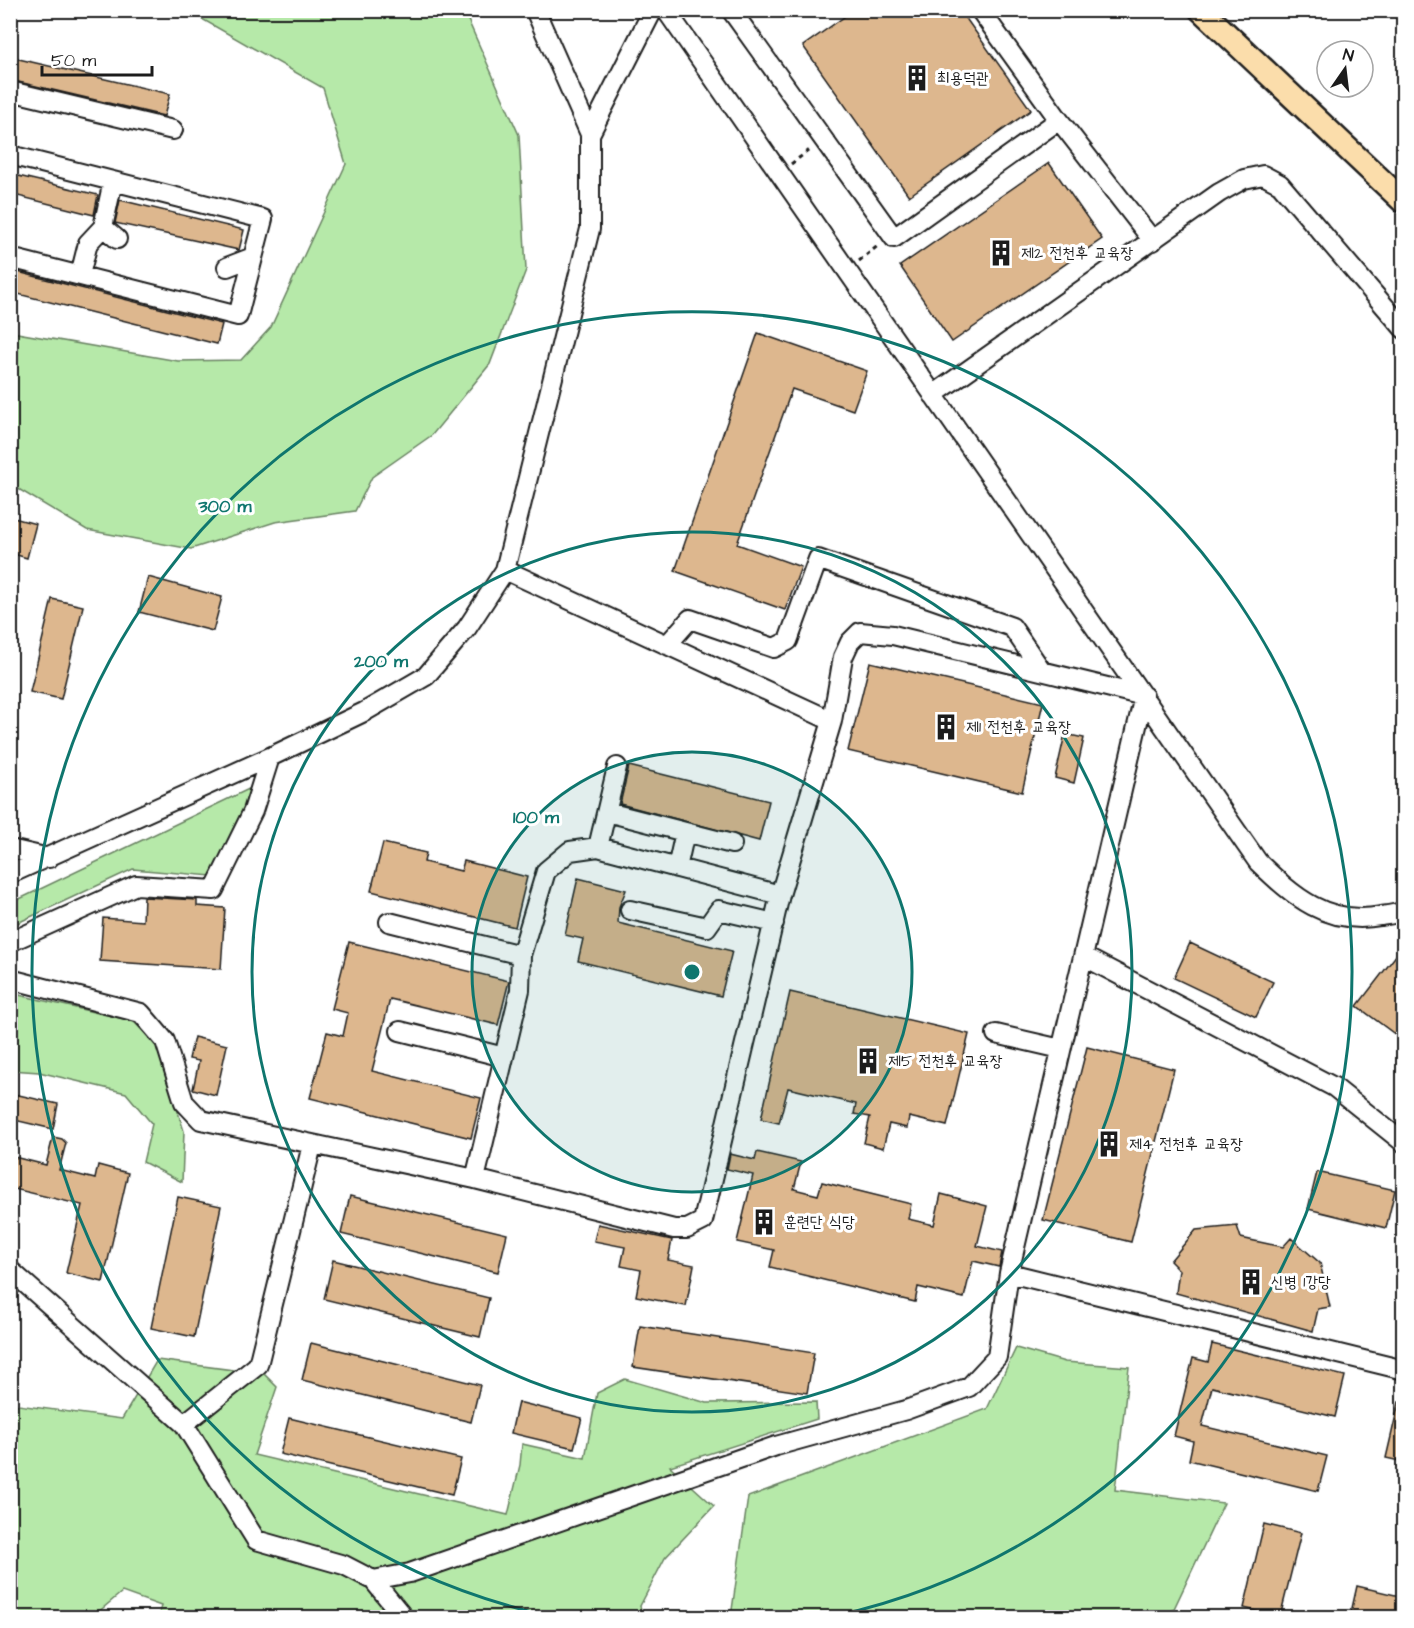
<svg xmlns="http://www.w3.org/2000/svg" width="1414" height="1628" font-family="'Architects Daughter','Poor Story',sans-serif">
	<style>
		.green { fill: #b6e9a9; stroke: #698262; stroke-width: 1.5 }
		.building { fill: #ddb78e; stroke: #1c1c1c; stroke-width: 1.5 }
		.lines { fill: none; stroke-linecap: round; stroke-linejoin: round }
		.minor-casing { stroke: #1c1c1c; stroke-width: 22 }
		.major-casing { stroke: #1c1c1c; stroke-width: 27 }
		.path { stroke: #1c1c1c; stroke-width: 3; stroke-dasharray: 4.5 4.5; stroke-linecap: butt }
		.minor { stroke: #fff; stroke-width: 18 }
		.major { stroke: #fbddab; stroke-width: 22 }
		.ring { fill: none; stroke: #0f766e; stroke-width: 3 }
		.labels { text-anchor: middle; dominant-baseline: central; stroke-width: 6; stroke-linejoin: round; paint-order: stroke }
		.poi-label { font-size: 16px; fill: #1c1c1c; stroke: #fff; text-anchor: start }
		.centre { fill: #0f766e; stroke: #fff; stroke-width: 3 }
		.ring-label { font-size: 18px; text-anchor: middle; font-weight: bold; fill: #0f766e; stroke: #fff; stroke-width: 6; stroke-linejoin: round; paint-order: stroke }
	</style>
	<rect width="100%" height="100%" fill="#fff"/>
	<filter id="ink" filterUnits="userSpaceOnUse"><feTurbulence type="fractalNoise" baseFrequency=".0167" numOctaves="2"/><feDisplacementMap in="SourceGraphic" scale="12" xChannelSelector="R" yChannelSelector="G"/><feConvolveMatrix kernelMatrix="1 2 1 2 8 2 1 2 1" color-interpolation-filters="sRGB"/></filter>
	<g filter="url(#ink)">
		<path class="green" d="M188,11H464L519,135L526,270L490,364L432,435L372,477L355,511L275,522L191,549L87,530L10,484L11,332L178,361L241,360L271,327L346,164L323,88Z
			M253,787L242,819L212,876L133,869L11,926V903Z
			M10,993L133,1021L157,1045L184,1131L182,1182L143,1162L152,1124L126,1093L39,1072L11,1070Z
			M1016,1348L1065,1362L1129,1367L1115,1490L1224,1503L1170,1617H731L748,1497L987,1409Z
			M157,1360L264,1374L277,1387L254,1455L508,1515L520,1465L522,1444L585,1458L597,1393L625,1379L707,1403L816,1402L817,1419L670,1466L714,1506L665,1558L640,1606L643,1617L158,1618L161,1606L122,1592L96,1614L97,1617L11,1618V1404L122,1419Z"/>
		<path class="building" d="M854,10H960L1031,110L909,196L803,46Z
			M10,57L170,94L164,116L10,80Z
			M1049,163L1102,239L952,342L900,266Z
			M10,174L98,195L94,215L10,194Z
			M120,200L244,230L239,250L115,223Z
			M10,270L222,324L217,344L10,292Z
			M758,333L867,371L853,410L792,389L737,544L801,567L785,610L675,571Z
			M10,517L36,524L27,558L10,553Z
			M148,577L222,597L213,631L139,612Z
			M52,599L83,606L61,699L30,692Z
			M870,662L1043,703L1022,792L848,751Z
			M1065,734L1084,738L1074,783L1055,778Z
			M629,766L769,801L759,841L620,804Z
			M383,843L426,853L424,862L461,871L464,861L527,877L515,927L371,891Z
			M578,878L626,890L619,907L618,923L732,951L721,996L578,961L583,939L565,935Z
			M144,897L197,900V906L225,908L221,969L100,961L103,918L143,921Z
			M349,942L509,981L498,1025L390,999L372,1071L481,1098L471,1138L310,1098L327,1032L343,1036L348,1013L332,1009Z
			M1190,943L1273,982L1256,1017L1174,978Z
			M1404,945V1041L1357,1006Z
			M790,992L969,1034L947,1126L909,1117L907,1128L889,1124L883,1148L864,1143L870,1117L854,1114L856,1104L788,1088L779,1123L761,1119Z
			M194,1037L227,1045L216,1095L193,1089L199,1061L189,1059Z
			M1087,1047L1174,1069L1131,1242L1043,1220Z
			M10,1093L58,1104L53,1129L10,1119Z
			M53,1137L62,1139L66,1143L59,1170L95,1179L98,1165L128,1173L103,1282L66,1273L82,1205L10,1188V1156L46,1165Z
			M757,1152L801,1162L794,1189L818,1195L822,1182L911,1204L908,1219L934,1225L941,1194L987,1206L977,1246L1002,1252L999,1267L973,1261L964,1298L918,1287L915,1302L770,1267L774,1250L737,1242L753,1175L727,1169L730,1154L755,1160Z
			M1317,1172L1395,1190L1386,1228L1308,1209Z
			M350,1196L507,1234L498,1272L341,1234Z
			M178,1197L221,1206L194,1337L151,1328Z
			M598,1224L672,1240L668,1260L694,1265L686,1306L636,1296L641,1270L621,1266L625,1247L594,1241Z
			M1237,1226L1241,1238L1283,1247L1291,1238L1320,1263L1330,1307L1318,1309L1313,1331L1176,1293L1179,1270L1170,1261L1196,1230Z
			M333,1260L489,1298L480,1337L324,1299Z
			M640,1326L814,1353L807,1393L633,1367Z
			M311,1343L480,1385L471,1422L302,1380Z
			M1212,1344L1345,1376L1335,1417L1212,1387L1202,1426L1327,1456L1318,1491L1189,1460L1193,1441L1174,1436L1193,1358L1208,1362Z
			M518,1402L582,1418L574,1448L511,1433Z
			M1399,1402L1404,1403V1462L1386,1458Z
			M289,1418L461,1459L452,1495L280,1454Z
			M1264,1524L1301,1533L1280,1617L1244,1608Z
			M1357,1586L1404,1597V1617H1350Z"/>
		<g class="lines">
			<g class="minor-casing">
				<path id="minor" d="M666,10L1258,862C1294,897 1327,926 1381,916C1388,915 1397,914 1404,911
					M731,10L894,238L1059,120
					M980,10L1059,120L1153,241
					M10,91L173,130
					M590,134L653,10
					M10,155L263,219L238,316L10,258
					M113,181L103,227L117,239
					M227,267L253,257
					M80,275L88,243L103,227
					M933,395L1219,193L1244,179L1263,175L1280,184L1404,329
					M505,570L832,721
					M667,645L690,619L774,648L788,641L818,559L1012,627L1042,671
					M607,812L732,844
					M598,847L617,767
					M10,849L49,858
					M677,868L685,832
					M10,874L270,757L364,712L426,676L467,628L505,570L590,229V134L535,10
					M630,910L707,927L719,910L774,923
					M389,922L521,955L546,871L570,851L598,847L780,895
					M10,942L136,885L214,890L253,811L270,757
					M1085,957L1334,1087L1404,1143
					M10,979L141,1013L165,1041L184,1102L201,1120L475,1179L674,1229H687L703,1221L780,895L832,721L843,657L850,642L860,632L893,635L1144,696L1009,1273L997,1357L969,1387L906,1410L776,1446L410,1573L373,1580L344,1565L256,1540L184,1424L10,1270
					M400,1031L504,1057
					M996,1034L1061,1049
					M475,1179L520,990L521,955
					M1009,1273L1404,1370
					M184,1424L258,1365L312,1145
					M373,1580L404,1618"/>
			</g>
			<g class="major-casing">
				<path id="major" d="M1201,10L1404,202"/>
			</g>
			<path class="path" d="M791,164L812,148
				M859,261L879,245"/>
			<use href="#minor" class="minor"/>
			<use href="#major" class="major"/>
		</g>
	</g>
	<circle cx="692" cy="972" r="220" fill="#0f766e" fill-opacity=".12"/>
	<g class="ring">
		<circle cx="692" cy="972" r="220"/>
		<circle cx="692" cy="972" r="440"/>
		<path d="M549 1616A660 660 0 1 1 835 1616"/>
	</g>
	<defs>
		<g id="building-bare" transform="scale(2.07)"><path d="M-4-6H4V6H1V3H-1V6H-4ZM-2.5-4.3h1.7v1.8h-1.7ZM.8-4.3h1.7v1.8H.8ZM-2.5-1h1.7V.8h-1.7ZM.8-1h1.7V.8H.8Z" fill="#1c1c1c" stroke="#fff" stroke-width="2.5" paint-order="stroke"/></g>
	</defs>
	<g fill-rule="evenodd">
		<use href="#building-bare" x="917" y="78"/>
		<use href="#building-bare" x="1001" y="253"/>
		<use href="#building-bare" x="946" y="727"/>
		<use href="#building-bare" x="868" y="1061"/>
		<use href="#building-bare" x="1109" y="1144"/>
		<use href="#building-bare" x="764" y="1222"/>
		<use href="#building-bare" x="1251" y="1282"/>
	</g>
	<g class="labels">
		<g class="poi-label">
			<text x="937" y="78">최용덕관</text>
			<text x="1021" y="253">제2 전천후 교육장</text>
			<text x="966" y="727">제1 전천후 교육장</text>
			<text x="888" y="1061">제5 전천후 교육장</text>
			<text x="1129" y="1144">제4 전천후 교육장</text>
			<text x="784" y="1222">훈련단 식당</text>
			<text x="1271" y="1282">신병 1강당</text>
		</g>
	</g>
	<circle cx="692" cy="972" r="9" class="centre"/>
	<g class="ring-label">
		<text x="225" y="512">300 m</text>
		<text x="381" y="667">200 m</text>
		<text x="536" y="823">100 m</text>
	</g>
	<rect width="1414" height="1628" fill="none" stroke="#fff" stroke-width="36"/>
	<rect x="18" y="18" width="1378" height="1592" fill="none" stroke="#1c1c1c" stroke-width="2" filter="url(#ink)"/>
	<g transform="translate(1345 69) rotate(14)"><circle r="28" fill="#ffffff" stroke="#a4a4a4" stroke-width="1.5"/>
	<path d="M0-4.5L10 22L0 15L-10 22Z" fill="#1c1c1c"/>
	<text y="-9" font-size="16" font-weight="bold" text-anchor="middle" fill="#1c1c1c">N</text>
	</g>
	<path d="M42 66v9h110v-9" fill="none" stroke="#1c1c1c" stroke-width="3"/>
	<text x="51" y="66" font-size="18" fill="#1c1c1c" stroke="#ffffff" stroke-width="4.5" paint-order="stroke">50 m</text>
</svg>
